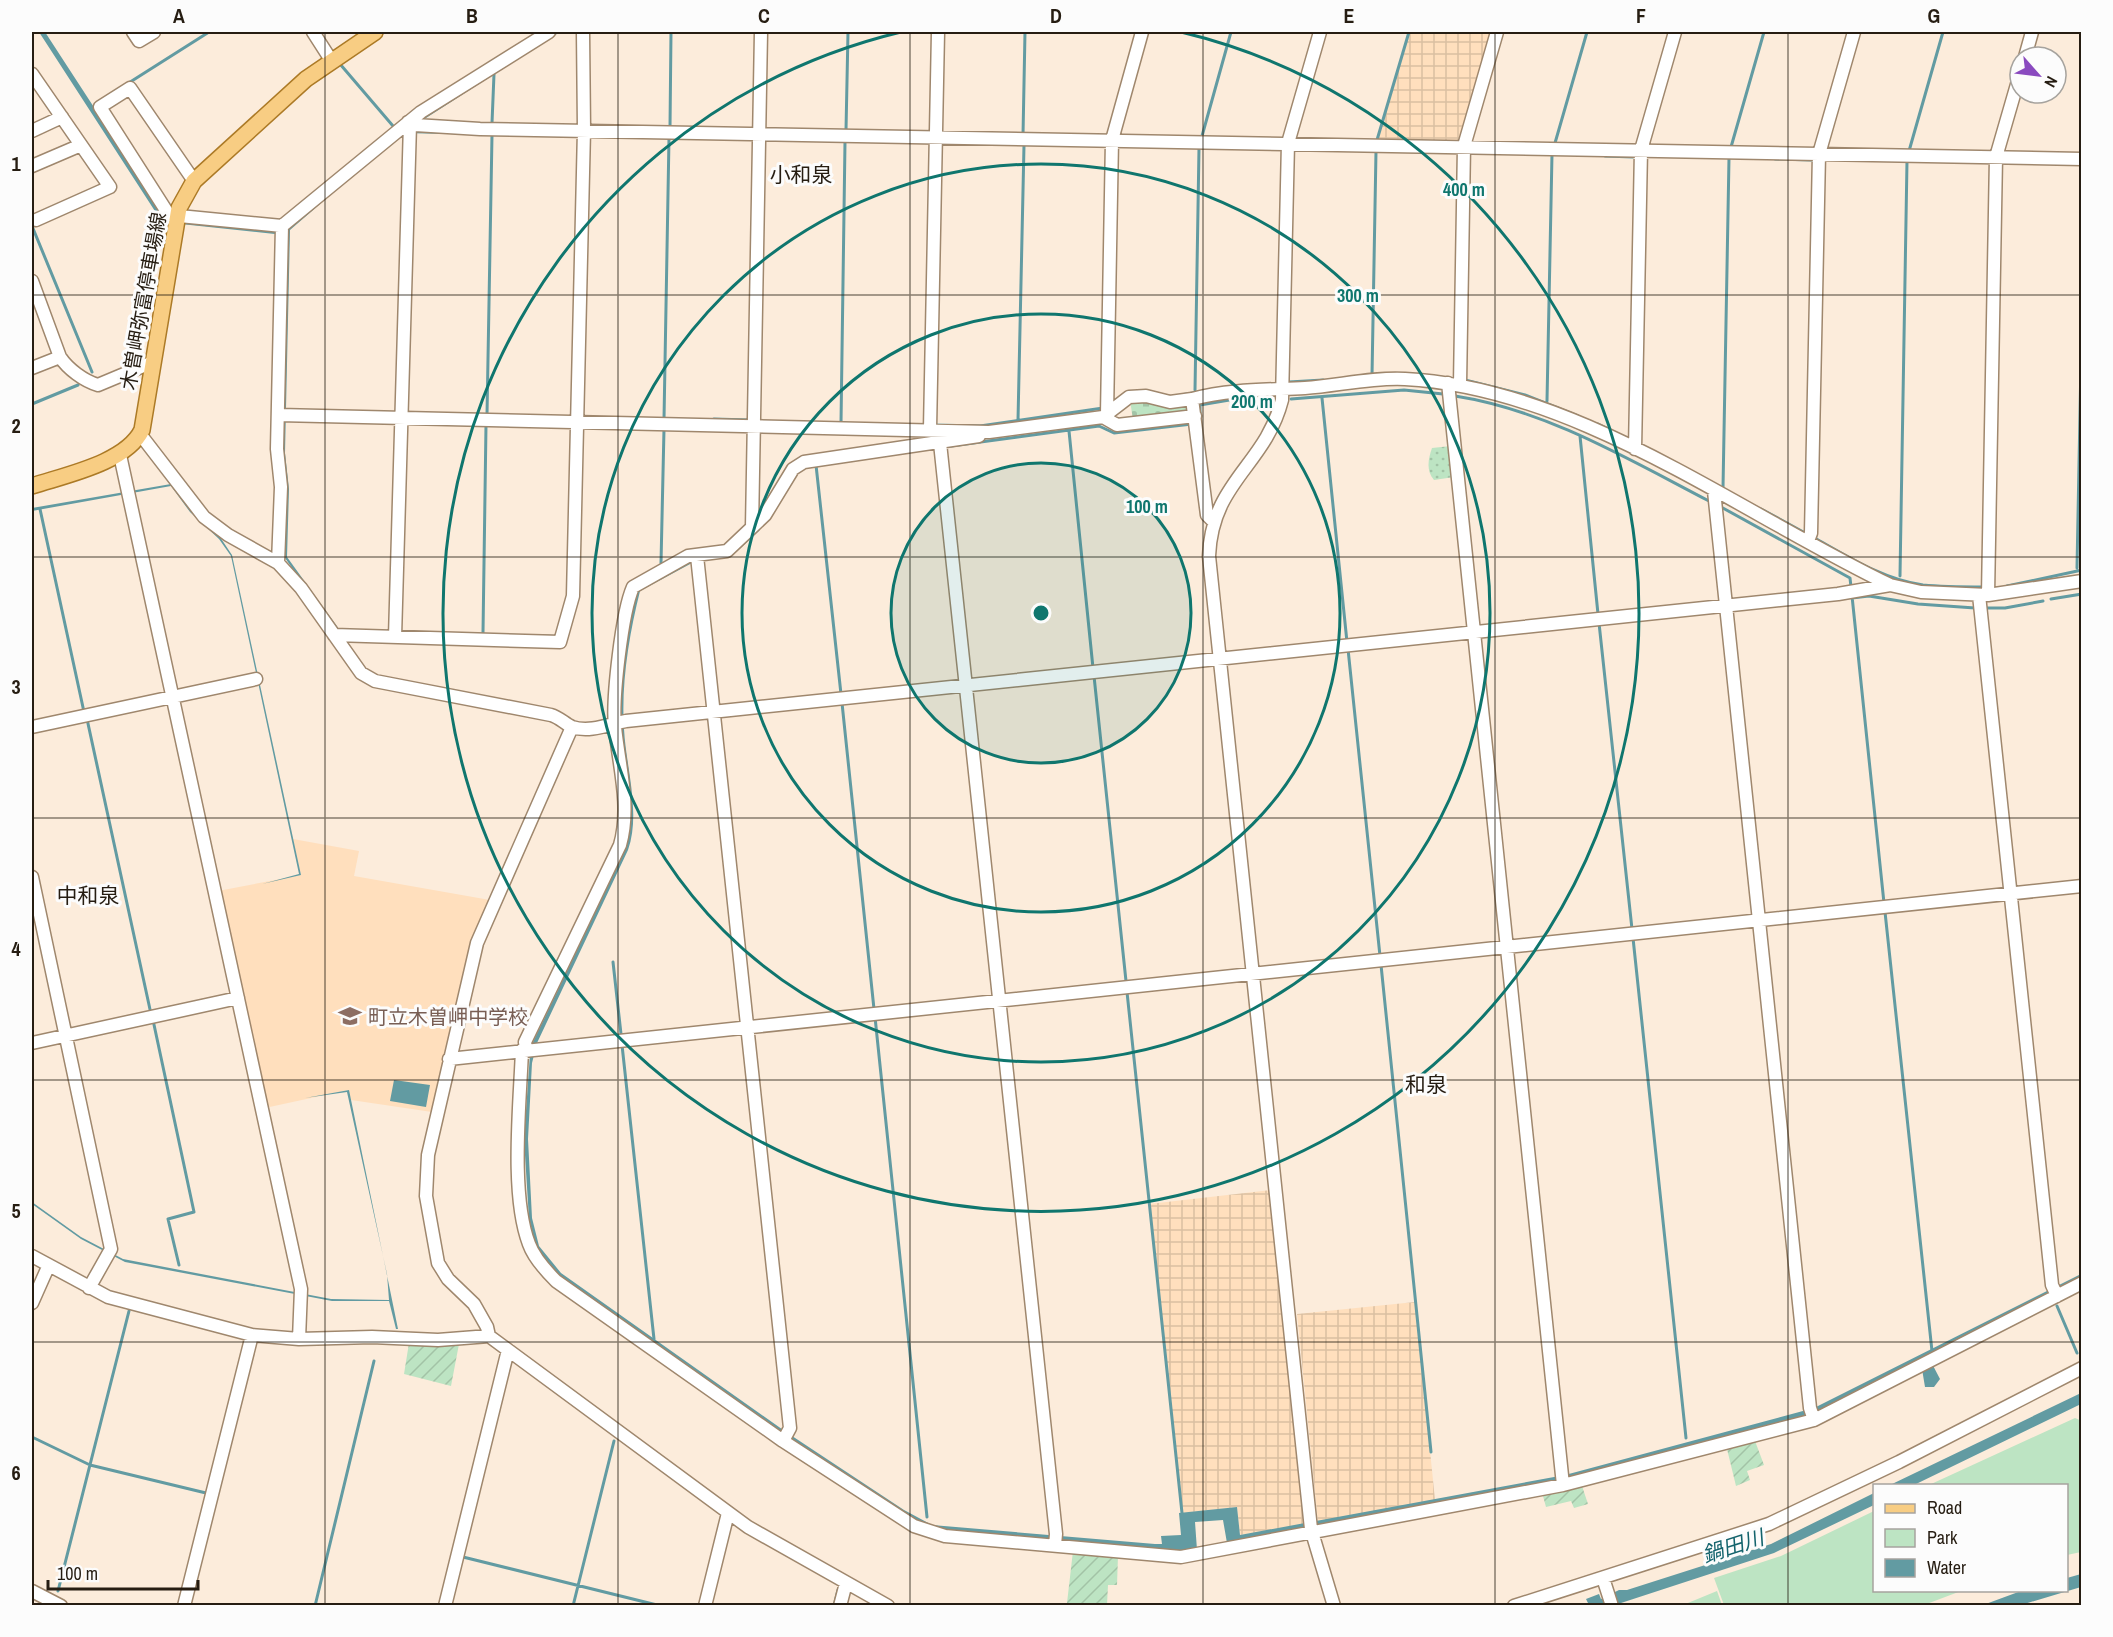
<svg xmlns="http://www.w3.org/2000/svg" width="2113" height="1637" font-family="'Archivo Narrow','Noto Sans JP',sans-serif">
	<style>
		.built { fill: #ffdfbd }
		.industrial { fill: url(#industrial-grid) }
		.grass { fill: url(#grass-dots) }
		.cemetery { fill: url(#cemetery-stones) }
		.park { fill: #bde4c3 }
		.garden { fill: url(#garden-furrows) }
		.water { fill: #629ba2 }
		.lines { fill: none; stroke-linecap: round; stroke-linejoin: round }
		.stream { stroke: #629ba2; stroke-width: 3 }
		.minor-casing { stroke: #9f876d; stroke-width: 15 }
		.major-casing { stroke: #ac7a26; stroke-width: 18 }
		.minor { stroke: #fff; stroke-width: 12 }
		.major { stroke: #f8cd83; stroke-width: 15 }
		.grid { fill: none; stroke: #261d12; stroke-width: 1.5; stroke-opacity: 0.55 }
		.ring { fill: none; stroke: #0f766e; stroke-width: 3 }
		.labels { text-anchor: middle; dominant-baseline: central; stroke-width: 6; stroke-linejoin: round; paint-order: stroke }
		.street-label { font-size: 20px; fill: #261d12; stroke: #fcfcfc }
		.education-label { font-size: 20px; fill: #785e54; stroke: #fcfcfc; text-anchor: start }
		.neighbourhood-label { font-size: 21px; fill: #261d12; stroke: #fcfcfc }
		.water-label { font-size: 21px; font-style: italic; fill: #13636c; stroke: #fcfcfc }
		.centre { fill: #0f766e; stroke: #fcfcfc; stroke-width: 3 }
		.ring-label { font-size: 18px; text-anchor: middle; font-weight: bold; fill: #0f766e; stroke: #fcfcfc; stroke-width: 6; stroke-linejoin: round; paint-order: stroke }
		.neatline { fill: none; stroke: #261d12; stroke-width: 2 }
		.grid-label { font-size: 20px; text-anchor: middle; font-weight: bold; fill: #261d12 }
	</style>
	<defs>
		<pattern id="industrial-grid" width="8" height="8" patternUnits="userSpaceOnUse" patternTransform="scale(1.5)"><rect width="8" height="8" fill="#ffdfbd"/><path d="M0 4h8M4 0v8" fill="none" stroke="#dabfa1"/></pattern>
		<pattern id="grass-dots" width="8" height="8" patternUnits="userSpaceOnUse" patternTransform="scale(1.5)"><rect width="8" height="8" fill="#bde4c3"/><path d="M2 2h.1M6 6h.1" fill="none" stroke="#a2c3a6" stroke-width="1.8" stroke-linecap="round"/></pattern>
		<pattern id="cemetery-stones" width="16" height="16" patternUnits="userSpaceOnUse" patternTransform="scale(1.5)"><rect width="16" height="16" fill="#bde4c3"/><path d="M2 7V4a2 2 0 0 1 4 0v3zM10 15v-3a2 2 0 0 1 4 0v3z" fill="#a2c3a6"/></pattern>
		<pattern id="garden-furrows" width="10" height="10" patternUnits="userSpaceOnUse" patternTransform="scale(1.5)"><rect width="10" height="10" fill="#bde4c3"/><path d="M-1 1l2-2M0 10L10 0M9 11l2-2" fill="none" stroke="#a2c3a6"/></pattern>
	</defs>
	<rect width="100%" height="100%" fill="#fcecdb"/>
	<path class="built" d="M293,839L359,851L354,876L490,900L474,941L432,1112L351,1100L348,1090L265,1108L218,891L301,875Z"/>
	<path class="industrial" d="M1409,32L1492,33L1460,142L1378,140Z
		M1271,1190L1306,1524L1240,1535L1237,1507L1182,1513L1149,1204Z
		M1415,1302L1435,1500L1318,1522L1297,1314Z"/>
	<path class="grass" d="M1451,446L1454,477L1434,480C1426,471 1428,459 1432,448Z"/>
	<path class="cemetery" d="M1130,400L1189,401L1190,411L1133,420Z"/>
	<path class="park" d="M2075,1418L2082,1421L2081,1552L2067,1555L2066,1486L1929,1485Z
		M1874,1511V1590L1961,1591L1924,1605H1724L1714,1578L1781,1556Z
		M1717,1591L1722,1605H1683Z"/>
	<path class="garden" d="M409,1343L459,1344L451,1386L404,1374Z
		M1755,1441L1764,1465L1747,1471L1750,1480L1736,1486L1727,1449Z
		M1582,1486L1588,1504L1574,1508L1571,1501L1546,1507L1543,1496L1545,1493Z
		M1073,1551L1118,1556L1117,1585H1108L1107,1605L1067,1603Z"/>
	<path class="water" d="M39,32H45L166,218L284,230L415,121L555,32H560L412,127L1108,147L402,133L290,230L285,453L289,489L287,557L339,629L557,635V638L337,631L285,558L286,493L282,457L284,235L162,222Z
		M171,484L191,511L220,537L232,555L301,875L262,884L299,874L231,556L219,539L190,512L171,486L32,511V508Z
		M692,561V563L640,591C629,635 621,684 624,729C626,767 641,813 628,850L537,1043L532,1063L528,1139L532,1218L539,1246L561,1273L786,1432L904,1510L932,1525L1155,1544H1162L1161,1536L1181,1535L1179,1513L1237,1507L1240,1535L1565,1475L1814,1408L2081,1274V1278L1930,1354L1928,1356L1940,1379L1934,1387H1925L1922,1369L1916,1361L1810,1415L1566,1479L1227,1543L1223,1520L1195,1522L1197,1550L1181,1552L944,1530C902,1520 865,1488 829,1465C737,1404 649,1339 559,1275L537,1249L529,1219L524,1139L530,1054L533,1042L625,850C637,820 627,782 623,750C619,708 621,628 638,590Z
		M394,1080L430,1085L426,1107L390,1101Z
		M349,1090L398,1329H396L389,1301H332L125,1262L81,1239L32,1204V1202L81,1237L123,1259L331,1299L389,1300L387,1274L347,1092L305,1098Z
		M2081,1393V1404L1914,1485H1890Z
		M1874,1493V1505L1774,1553L1621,1603L1589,1605L1586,1599L1599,1594L1601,1599L1619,1590H1627L1771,1544Z
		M2081,1574V1587L2021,1605H1983L2021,1591L2066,1590L2067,1578Z"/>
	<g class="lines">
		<path class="stream" d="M340,64L393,126
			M127,84L209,32
			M492,123L494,74
			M670,127L671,32
			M846,130L848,32
			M1023,135L1025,32
			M1202,136L1231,32
			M1377,140L1409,32
			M1555,143L1587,32
			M1731,147L1764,32
			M1909,151L1943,32
			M1605,156L1633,157
			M1775,159L1812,160
			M32,226L92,372
			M1420,375L1457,379
			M1372,376L1376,151
			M1465,380L1525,395L1578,416
			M1289,382L1323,380
			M1195,390L1199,148
			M1181,395L1234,386
			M1455,396C1546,410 1628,459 1709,501
			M1322,398L1347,642
			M1291,399L1404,390L1443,394
			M1547,401L1552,154
			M32,404L78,385
			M487,415L492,135
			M1200,417V405L1253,396
			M664,419L669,138
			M714,419L749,420
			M1018,420L1024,145
			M841,423L845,142
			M1598,424L1616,433
			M934,425L980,426L1103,408
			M1069,431L1093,668
			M1580,436L1598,614
			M951,446L1099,426L1114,433L1192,424
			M816,465L841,694
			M1723,488L1729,158
			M1721,507L1850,578L1851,587
			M40,509L84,712
			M1761,509L1807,534
			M1813,537C1847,556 1884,580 1923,585C1943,587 1964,587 1984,587
			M732,554L758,530
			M661,563L664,429
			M2077,568L2082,309
			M1900,576L1907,161
			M2007,586L2082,570
			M1852,596L1884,903
			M1852,598L1869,596L1918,604L1975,608
			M2051,599L2082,594
			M1985,608H2005L2043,601
			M1599,623L1632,929
			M483,633L486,425
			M1348,649L1380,956
			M1094,676L1126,981
			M842,703L874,1009
			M87,719L151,1014
			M1885,912L1932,1351
			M1633,938L1686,1438
			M613,962L621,1034
			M1381,965L1431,1452
			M1127,992L1182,1513
			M875,1017L927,1517
			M153,1020L194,1212L168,1219L179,1265
			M622,1045L654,1339
			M2057,1306L2077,1353
			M32,1437L90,1465L206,1493
			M463,1557L661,1606
			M58,1591L129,1311
			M315,1606L374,1361
			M573,1606L614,1441
			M834,1606L838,1590"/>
		<g class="minor-casing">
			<path id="minor" d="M133,32L139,41L154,32
				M313,32L331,60
				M1320,32L1288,143L1282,400C1265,466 1212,481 1209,556L1311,1529L1334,1606
				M2025,57L2032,32
				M32,74L110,187L36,220
				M408,122L415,125L480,129L2082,159
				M32,131L62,117
				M32,166L81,145
				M194,181L130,88L100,107L169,215L282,226L421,112L549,32
				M32,281L60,357C68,369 84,381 98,385L153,362
				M32,368L60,357
				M1448,383L1563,1485
				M1460,385L1464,146L1497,32
				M1107,414L1112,140L1142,32
				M279,415L989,432L1103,417L1117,425L1195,416
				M1103,417L1129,397L1146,396L1170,402L1192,399
				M930,429L938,32
				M140,434L204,517L228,535L278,563L301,588L361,673L375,681L551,715C559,717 565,724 572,727C590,733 610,724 626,721L1838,594L1890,585
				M940,443L1056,1534L1055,1545
				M1635,449L1641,150L1675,32
				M120,455L301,1289L299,1339
				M1714,491L1810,1408L1814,1420
				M1213,521L1207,515L1192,399C1230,389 1267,390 1305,388C1337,386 1372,377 1405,379C1577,388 1738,512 1890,585L1921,592L1988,595L2082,581
				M752,527L761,32
				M1808,541L1811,533L1819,154L1854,32
				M697,556L790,1428L783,1441
				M278,563L281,487L277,449L282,226
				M1979,595L2052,1285L2057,1296
				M1988,595L1996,157L2020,74
				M334,635L560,642L573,596L584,130L583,32
				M395,637L410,124
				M32,727L256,679
				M32,877L111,1249L89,1288
				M32,1043L238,998
				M522,1050C520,1104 510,1194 529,1244C534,1258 545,1270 556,1281L783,1441L914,1526L945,1536L1181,1557L1563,1485L1814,1420L2082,1283
				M526,1050L525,1042L620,845C631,807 619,766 615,727C612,699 622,612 633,587L688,556L727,551L765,515L793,469L804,462L979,436
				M449,1059L2082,886
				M32,1256L108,1297L252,1335L299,1339L372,1337L438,1340L489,1336L748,1527L888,1606
				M32,1303L48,1267
				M489,1336L487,1327L474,1304L448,1279L438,1263L426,1196L428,1155L477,943L572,727
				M1603,1578L1612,1606
				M32,1591L61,1606
				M184,1606L252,1335
				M445,1606L508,1350
				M705,1606L728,1513
				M840,1606L846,1583
				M1514,1606L1769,1524L1899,1462L2082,1368"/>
		</g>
		<g class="major-casing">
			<path id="major" d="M32,486C65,475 126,463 142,430L179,208L194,181L306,79L375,32"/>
		</g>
		<use href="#minor" class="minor"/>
		<use href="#major" class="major"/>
	</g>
	<path class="grid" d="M325,32V1606M618,32V1606M910,32V1606M1203,32V1606M1495,32V1606M1788,32V1606M32,295H2082M32,557H2082M32,818H2082M32,1080H2082M32,1342H2082"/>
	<circle cx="1041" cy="613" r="150" fill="#0f766e" fill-opacity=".12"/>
	<g class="ring">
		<circle cx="1041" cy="613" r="150"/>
		<circle cx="1041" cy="613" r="299"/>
		<circle cx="1041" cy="613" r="449"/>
		<path d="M1181 32A598 598 0 1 1 901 32"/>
	</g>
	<defs>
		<g id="school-bare" transform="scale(1.8)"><path d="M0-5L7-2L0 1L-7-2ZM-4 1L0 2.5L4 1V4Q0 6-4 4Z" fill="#8d6e63" stroke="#fcfcfc" stroke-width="2.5" paint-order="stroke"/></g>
	</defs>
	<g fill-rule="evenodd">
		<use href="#school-bare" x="350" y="1016"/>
	</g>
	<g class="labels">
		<g class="street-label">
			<text transform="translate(143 301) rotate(-80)">木曽岬弥富停車場線</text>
		</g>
		<g class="education-label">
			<text x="368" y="1016">町立木曽岬中学校</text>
		</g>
		<g class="neighbourhood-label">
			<text x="801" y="174">小和泉</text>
			<text x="88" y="895">中和泉</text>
			<text x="1426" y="1084">和泉</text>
		</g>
		<g class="water-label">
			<text transform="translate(1733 1546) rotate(-18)">鍋田川</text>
		</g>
	</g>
	<circle cx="1041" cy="613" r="9" class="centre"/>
	<g class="ring-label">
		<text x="1464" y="196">400 m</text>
		<text x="1358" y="302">300 m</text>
		<text x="1252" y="408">200 m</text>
		<text x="1147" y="513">100 m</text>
	</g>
	<rect width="2113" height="1637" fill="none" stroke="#fcfcfc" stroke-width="66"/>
	<rect x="1873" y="1484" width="195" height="108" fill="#fcfcfc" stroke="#a6a39e" stroke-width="1.5"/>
	<rect x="1885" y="1504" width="30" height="9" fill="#f8cd83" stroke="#a6a39e" stroke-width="1.5"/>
	<text x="1927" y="1514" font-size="18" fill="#261d12">Road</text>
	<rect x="1885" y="1529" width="30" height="18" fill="#bde4c3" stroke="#a6a39e" stroke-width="1.5"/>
	<text x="1927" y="1544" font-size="18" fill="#261d12">Park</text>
	<rect x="1885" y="1559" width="30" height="18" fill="#629ba2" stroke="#a6a39e" stroke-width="1.5"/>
	<text x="1927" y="1574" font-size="18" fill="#261d12">Water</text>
	<g transform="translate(2038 75) rotate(118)"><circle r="28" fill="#fcfcfc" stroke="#a6a39e" stroke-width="1.5"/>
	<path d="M0-4.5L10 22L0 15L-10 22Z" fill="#8a4abf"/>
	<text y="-9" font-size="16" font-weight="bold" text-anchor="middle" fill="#261d12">N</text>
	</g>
	<path d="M48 1580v9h150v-9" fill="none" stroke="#261d12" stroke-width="3"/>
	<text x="57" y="1580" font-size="18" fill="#261d12" stroke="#fcfcfc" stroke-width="4.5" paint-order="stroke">100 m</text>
	<rect x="33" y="33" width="2047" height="1571" class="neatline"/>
	<g class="grid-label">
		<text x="179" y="23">A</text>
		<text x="472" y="23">B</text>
		<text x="764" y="23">C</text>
		<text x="1056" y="23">D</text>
		<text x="1349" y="23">E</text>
		<text x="1641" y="23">F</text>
		<text x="1934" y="23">G</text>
		<text x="16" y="171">1</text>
		<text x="16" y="433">2</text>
		<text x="16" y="694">3</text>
		<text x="16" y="956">4</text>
		<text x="16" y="1218">5</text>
		<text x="16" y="1480">6</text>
	</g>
</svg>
